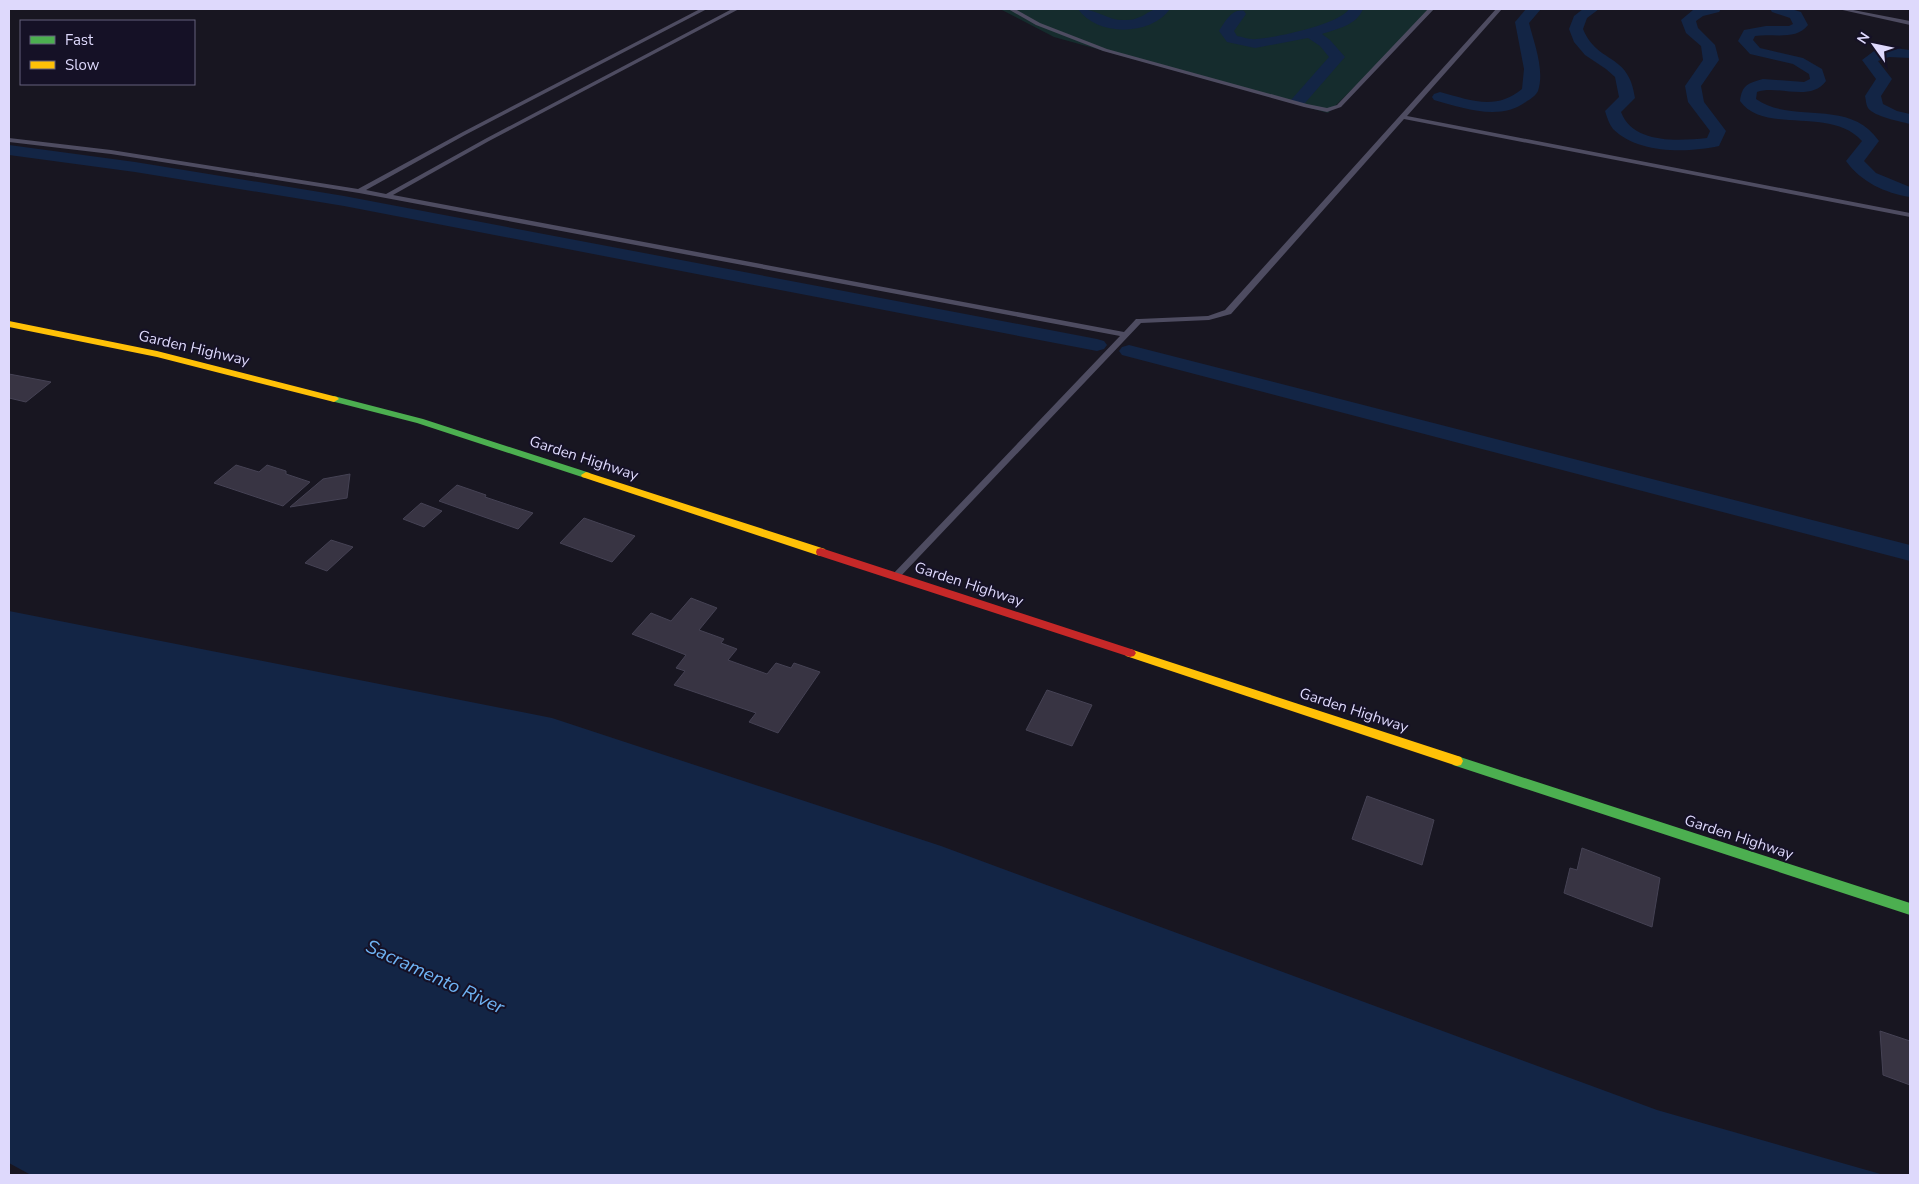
<svg xmlns="http://www.w3.org/2000/svg" width="1919" height="1184" font-family="'Nunito Sans',sans-serif">
	<style>
		.green { fill: #152c2d }
		.water { fill: #132545 }
		.lines { fill: none; stroke-linecap: round; stroke-linejoin: round }
		.canal { fill: #132545; fill-rule: evenodd }
		.building { fill: #383443; stroke: #454254 }
		.lane { fill: #4e4c61; fill-rule: evenodd }
		.fast { fill: #4caf50; fill-rule: evenodd }
		.slow { fill: #ffc107; fill-rule: evenodd }
		.jam { fill: #c62828; fill-rule: evenodd }
		.labels { text-anchor: middle; dominant-baseline: central; stroke-width: 4; stroke-linejoin: round; paint-order: stroke }
		.street-label { font-size: 15px; fill: #ded9fc; stroke: #151126 }
		.near-water-label { font-size: 19px; font-style: italic; fill: #6fb3f4; stroke: #151126 }
	</style>
	<rect width="100%" height="100%" fill="#181621"/>
	<path class="green" d="M1000,9H1434L1328,113L1054,37Z"/>
	<path class="water" d="M9,611L552,718L941,846L1657,1110L1884,1175H31L9,1163Z"/>
	<g class="lines">
		<path class="canal" d="M1078,9C1096,8 1107,21 1126,20C1139,20 1144,14 1155,9C1158,7 1166,9 1170,9C1151,36 1097,37 1078,9Z
			M1349,9H1363C1357,25 1337,29 1322,34L1330,40L1345,57L1305,103H1293L1291,100L1329,57L1320,46L1308,38L1255,48L1227,42L1219,31C1225,22 1232,8 1244,11L1246,14L1234,31L1237,36C1243,37 1250,40 1256,39C1275,38 1340,24 1349,9Z
			M1526,9H1541L1529,23C1534,43 1545,70 1538,91C1536,95 1531,99 1527,101C1501,122 1463,108 1434,100L1432,97L1434,94L1440,92C1470,100 1496,111 1522,89L1524,69L1515,22Z
			M1583,9H1599L1587,18L1583,29C1598,65 1629,52 1635,98L1621,112C1633,144 1678,141 1707,138L1710,131L1688,102L1685,86L1703,60L1701,46L1686,33L1681,20L1693,10L1721,9L1719,12L1703,16L1696,21L1698,28L1715,45L1719,60L1701,86L1704,102L1726,131L1719,146C1687,153 1638,154 1613,129C1609,124 1607,117 1605,111L1619,97L1615,77L1606,69L1585,55L1574,42L1569,29L1574,16Z
			M1770,9H1791L1801,12L1808,25C1796,41 1772,33 1755,36L1753,40L1760,48L1803,58L1822,69L1826,81C1810,103 1777,84 1757,92L1756,99C1793,125 1849,97 1879,141L1864,161L1876,173L1910,187V197C1885,193 1861,182 1846,161L1862,141C1831,106 1764,135 1740,101C1742,85 1748,83 1763,79L1804,82L1810,79L1809,74L1793,64L1750,54L1738,41L1744,30L1766,26H1789L1793,24L1790,18L1772,12Z
			M1894,48L1910,50V58L1889,57L1878,61L1892,79L1881,96L1883,104L1897,111L1910,114V124C1899,121 1875,117 1868,108C1866,105 1866,100 1865,96L1876,79L1862,60L1874,51Z
			M9,145L135,162L344,196L1097,339L1104,341L1107,345L1104,349L1097,351L344,206L135,172L9,155Z
			M1129,345L1910,545V561L1122,355L1119,351L1122,347Z"/>
	</g>
	<path class="building" d="M9,374L51,382L26,402L9,398Z
		M236,465L259,472L267,465L286,471V474L310,482L283,506L214,483Z
		M350,474L347,498L290,507L323,479Z
		M457,485L486,495L485,497L533,513L518,529L439,501Z
		M421,503L442,511L424,527L403,519Z
		M584,518L635,536L612,562L560,543Z
		M331,540L353,547L327,571L305,563Z
		M691,598L717,608L699,630L724,639L721,643L737,649L728,660L767,674L776,663L791,668L794,663L820,672L778,733L749,722L756,713L674,685L685,671L676,668L686,655L632,634L651,613L671,621Z
		M1047,690L1092,705L1072,746L1026,730Z
		M1367,796L1434,820L1422,865L1352,839Z
		M1582,848L1660,878L1652,927L1564,893L1570,868L1577,870Z
		M1880,1031L1910,1041V1085L1883,1075Z"/>
	<g class="lines">
		<path class="lane" d="M700,9H707L465,135L366,190L386,194L485,139L732,9H739L489,141L393,195L1124,332L1136,319H1139L1208,316L1225,310L1496,9H1502L1407,116L1910,213V217L1404,119L1231,314L1209,320L1141,323L899,578L896,580L891,576L893,574L1120,336L359,193L111,154L9,142V138L111,150L358,189L461,133Z
			M1008,9H1015L1040,23L1107,49L1307,104L1327,108L1337,105L1428,9H1434L1341,107L1327,112L1304,107L1103,51L1036,25Z
			M1838,9H1848L1910,21V25Z"/>
		<path class="fast" d="M334,396L423,419L590,473L591,475L586,478L582,477L417,423L331,401L329,399Z
			M1457,756L1910,903V915L1453,765L1451,761L1453,757Z"/>
		<path class="slow" d="M9,321L157,351L337,397L339,399L334,402L157,357L9,327Z
			M586,472L825,549L826,552L821,556L817,555L582,477L581,475Z
			M1130,649L1461,757L1463,761L1461,765L1457,766L1126,656L1124,653L1126,650Z"/>
		<path class="jam" d="M821,548L1134,650L1136,653L1134,656L1130,657L817,555L816,552L817,549Z"/>
	</g>
	<g class="labels">
		<g class="street-label">
			<text transform="translate(194 348) rotate(13)">Garden Highway</text>
			<text transform="translate(584 458) rotate(18)">Garden Highway</text>
			<text transform="translate(969 584) rotate(18)">Garden Highway</text>
			<text transform="translate(1354 710) rotate(18)">Garden Highway</text>
			<text transform="translate(1739 837) rotate(18)">Garden Highway</text>
		</g>
		<g class="near-water-label">
			<text transform="translate(435 977) rotate(25)">Sacramento River</text>
		</g>
	</g>
	<rect width="1919" height="1184" fill="none" stroke="#ded9fc" stroke-width="20"/>
	<rect x="20" y="20" width="175" height="65" fill="#151126" stroke="#65617c"/>
	<rect x="30" y="36" width="25" height="8" fill="#4caf50" stroke="#65617c"/>
	<text x="65" y="45" font-size="15" fill="#ded9fc">Fast</text>
	<rect x="30" y="61" width="25" height="8" fill="#ffc107" stroke="#65617c"/>
	<text x="65" y="70" font-size="15" fill="#ded9fc">Slow</text>
	<g transform="translate(1874 45) rotate(303)" stroke="#151126" stroke-width="4" paint-order="stroke">
	<path d="M0-4L9 19L0 12L-9 19Z" fill="#ded9fc"/>
	<text y="-8" font-size="14" font-weight="bold" text-anchor="middle" fill="#ded9fc">N</text>
	</g>
</svg>
